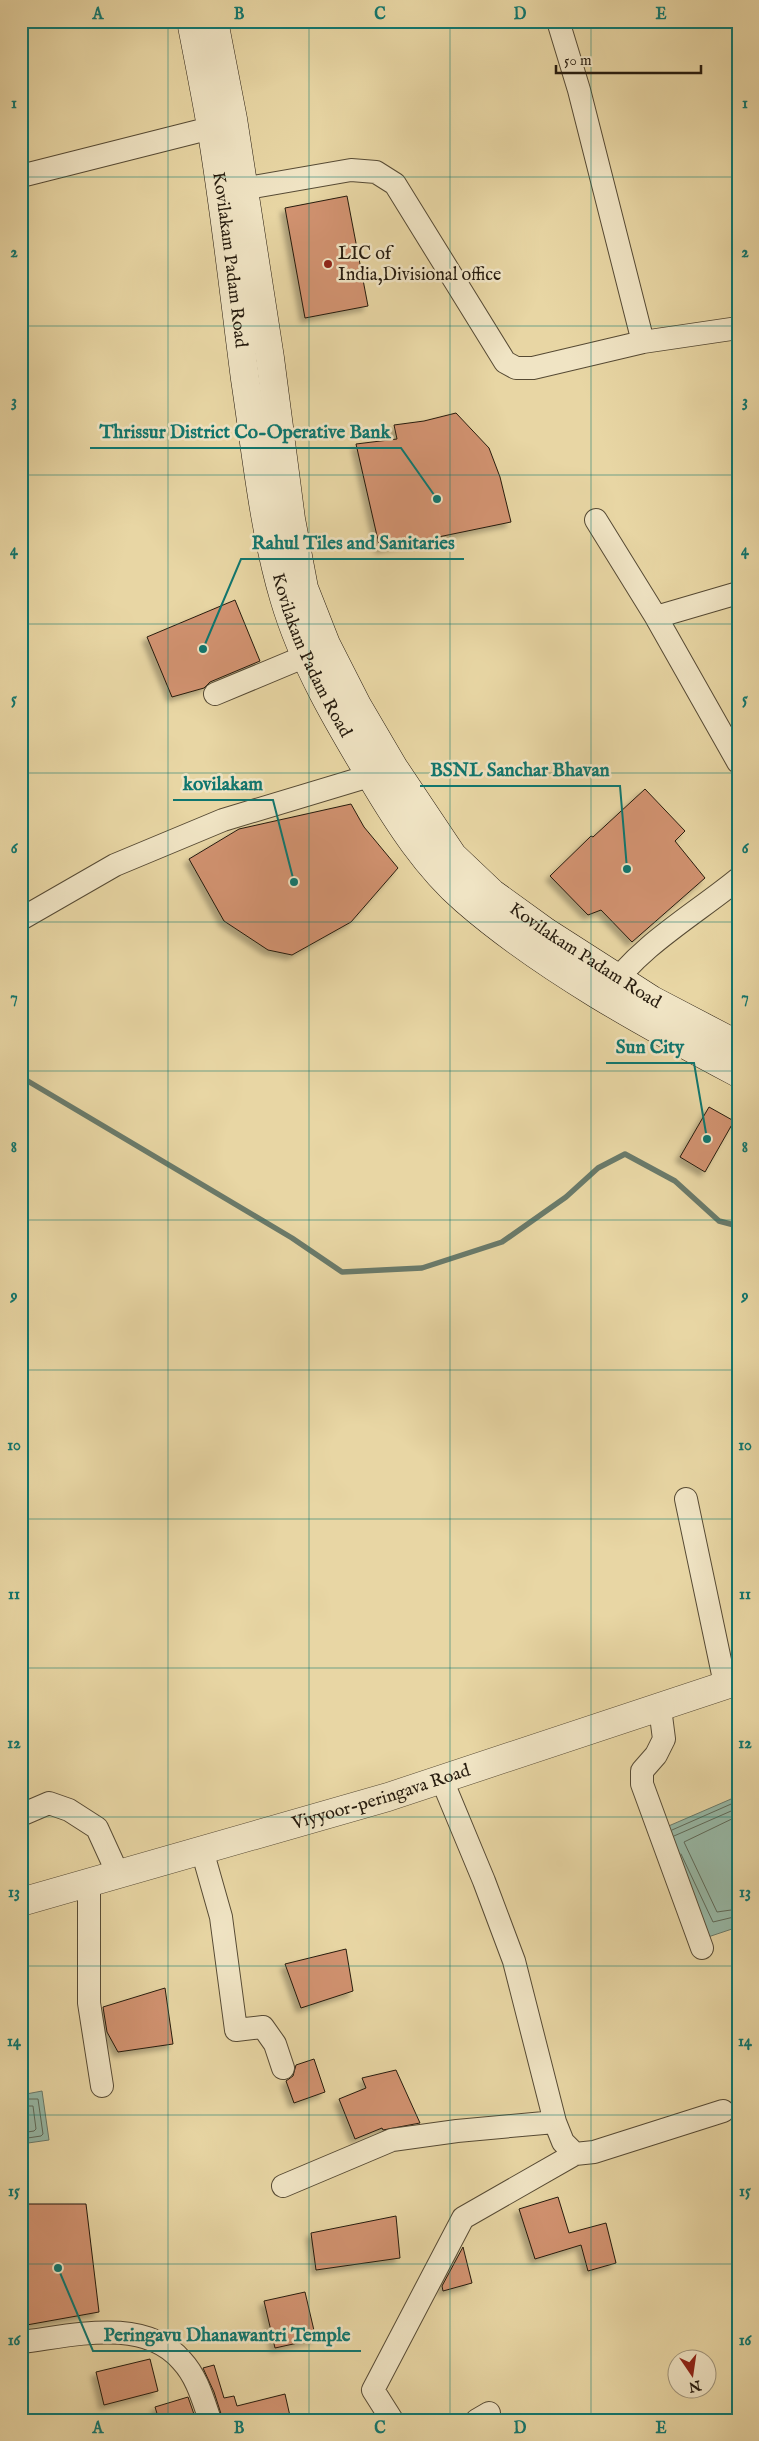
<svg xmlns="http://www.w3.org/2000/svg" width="759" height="2441" font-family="'IM FELL English',serif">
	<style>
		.water { fill: #97b9a7; stroke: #6a7a6a }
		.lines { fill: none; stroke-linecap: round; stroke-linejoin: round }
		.shore { stroke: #5e6a5a; stroke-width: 1 }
		.stream { stroke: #6a7a6a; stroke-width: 5.5 }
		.building { fill: #d1926f; stroke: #261b0e; filter: url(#shadow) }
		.minor-casing { stroke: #564a34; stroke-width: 24 }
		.tertiary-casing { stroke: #564a34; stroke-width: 29 }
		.secondary-casing { stroke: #261b0e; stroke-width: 29 }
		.minor { stroke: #f0e4c4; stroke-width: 22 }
		.tertiary { stroke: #f0e4c4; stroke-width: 28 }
		.secondary { stroke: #f0e4c4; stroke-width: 28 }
		.grid { fill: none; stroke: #0f766e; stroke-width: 1; stroke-opacity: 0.55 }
		.poi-dot { fill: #8f2418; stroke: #f0e4c4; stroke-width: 2 }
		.labels { text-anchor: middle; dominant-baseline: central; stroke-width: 5; stroke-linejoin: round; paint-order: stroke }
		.poi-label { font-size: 18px; fill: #261b0e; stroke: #f0e4c4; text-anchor: start }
		.street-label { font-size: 18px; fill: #261b0e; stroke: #f0e4c4 }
		.leader { fill: none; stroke: #0f766e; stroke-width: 2 }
		.callout-dot { fill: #0f766e; stroke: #f0e4c4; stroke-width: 2 }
		.callout-label { font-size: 19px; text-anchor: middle; font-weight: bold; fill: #0f766e; stroke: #f0e4c4; stroke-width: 5; stroke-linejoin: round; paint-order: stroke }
		.neatline { fill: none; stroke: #0f766e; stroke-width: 2 }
		.grid-label { font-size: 16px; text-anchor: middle; font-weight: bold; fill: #0f766e }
	</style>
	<defs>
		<filter id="shadow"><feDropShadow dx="-4.5" dy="4.5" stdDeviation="2.5" flood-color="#0004"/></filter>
	</defs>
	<rect width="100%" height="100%" fill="#e8d6a4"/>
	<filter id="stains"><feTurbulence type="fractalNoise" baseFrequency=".004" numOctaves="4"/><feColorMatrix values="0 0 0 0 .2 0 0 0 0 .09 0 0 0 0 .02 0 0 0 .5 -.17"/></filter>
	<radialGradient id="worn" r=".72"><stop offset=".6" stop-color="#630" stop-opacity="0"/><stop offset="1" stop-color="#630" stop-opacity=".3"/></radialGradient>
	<path class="water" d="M738,1796V1927L708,1937L657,1831Z
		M42,2091L49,2140L21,2144V2095Z"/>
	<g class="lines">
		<path class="shore" d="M738,1816L684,1842L717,1912L738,1909
			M672,1830L738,1801
			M674,1836L738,1808
			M681,1854L713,1922L738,1916
			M21,2099H38L43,2134L41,2136L21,2139
			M21,2106H33L36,2129L34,2131L21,2133"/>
		<path class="stream" d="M21,1077L292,1238L342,1272L422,1268L502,1242L566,1197L598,1168L625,1154L675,1181L719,1221L738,1226"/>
	</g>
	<path class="building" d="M347,196L368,306L305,318L285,208Z
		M456,413L489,448L500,477L511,522L380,549L356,444L397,439L394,425L424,421Z
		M235,600L260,661L210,682L204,688L172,697L147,637Z
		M645,789L685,831L675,841L705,878L632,942L601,910L588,915L550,876L591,836L593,837Z
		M351,804L364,827L398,868L351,922L292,955L268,950L224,921L189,859L239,829Z
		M709,1107L734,1121L705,1172L680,1157Z
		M346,1949L353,1991L301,2008L285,1964Z
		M165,1988L173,2044L118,2052L107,2032L103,2007Z
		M314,2059L325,2092L294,2103L286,2081L293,2076L296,2065Z
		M396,2070L420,2123L383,2130L382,2128L355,2139L339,2099L366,2088L362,2078Z
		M558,2197L569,2233L606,2223L616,2263L588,2271L581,2245L535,2259L519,2209Z
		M21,2204H86L99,2312L21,2326Z
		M396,2216L400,2258L316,2270L311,2233Z
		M463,2247L472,2283L443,2291L442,2286Z
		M305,2292L316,2339L275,2348L264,2301Z
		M150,2359L158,2391L104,2405L96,2372Z
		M214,2365L224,2398L234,2396L237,2406L285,2394L290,2416L274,2420H223L214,2392L203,2368Z
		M188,2397L196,2420H159L155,2407Z"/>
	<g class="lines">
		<g class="minor-casing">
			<path id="minor" d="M21,176L211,128L228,121
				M242,189L351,170L376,172L395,184L505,362L516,368H533L643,342L579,90L558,21
				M643,342L738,328
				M596,520L656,617
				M738,593L656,617L738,762
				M215,694L306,656
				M21,919L115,865L223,820L386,771
				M609,991C636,948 698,912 738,879
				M686,1499L725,1684
				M660,1708L664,1739L656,1755L642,1771V1784L702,1948
				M442,1780L484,1881L514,1961L555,2122L563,2142L575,2154L594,2152L723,2111
				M21,1815L49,1803L69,1810L97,1828L118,1874
				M202,1850L221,1917L236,2030L263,2027L275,2044L283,2068
				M89,1883V2003L102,2086
				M283,2186L392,2140L457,2131L555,2122
				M21,2342C72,2336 144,2316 182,2361C197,2377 203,2400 210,2420
				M392,2420L373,2390L463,2218L575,2154
				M477,2420L489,2413"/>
		</g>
		<g class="tertiary-casing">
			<g id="tertiary">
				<path id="s1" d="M21,1902L388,1797L738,1681"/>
			</g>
		</g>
		<g class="secondary-casing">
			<g id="secondary">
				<path id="s2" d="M191,21C198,57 205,92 211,127C225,211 234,295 245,379C256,451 263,527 284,598C303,663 338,722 373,780C398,822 427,867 465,900C543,968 647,1025 738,1073"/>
				<path id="s3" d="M214,21L233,119L270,358L291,519L304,588L326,644L357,705L394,768L453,856L492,893L546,932L652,1000L738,1045"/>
			</g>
		</g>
		<use href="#minor" class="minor"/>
		<use href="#tertiary" class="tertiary"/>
		<use href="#secondary" class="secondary"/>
	</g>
	<path class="grid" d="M168,21V2420M309,21V2420M450,21V2420M591,21V2420M21,177H738M21,326H738M21,475H738M21,624H738M21,773H738M21,922H738M21,1071H738M21,1220H738M21,1370H738M21,1519H738M21,1668H738M21,1817H738M21,1966H738M21,2115H738M21,2264H738"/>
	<circle class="poi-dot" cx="328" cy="264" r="5"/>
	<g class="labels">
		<g class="poi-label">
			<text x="338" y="254">LIC of<tspan x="338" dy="21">India,Divisional office</tspan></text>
		</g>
		<g class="street-label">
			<text stroke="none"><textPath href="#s2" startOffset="242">Kovilakam Padam Road</textPath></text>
			<text stroke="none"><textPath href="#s2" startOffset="648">Kovilakam Padam Road</textPath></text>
			<text stroke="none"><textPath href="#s3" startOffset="1048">Kovilakam Padam Road</textPath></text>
			<text stroke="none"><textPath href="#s1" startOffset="375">Viyyoor-peringava Road</textPath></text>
		</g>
	</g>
	<path class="leader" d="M437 499L401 448H90M203 649L241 559H464M627 869L620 786H420M294 882L273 800H173M707 1139L694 1063H606M58 2268L93 2351H361"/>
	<g class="callout-dot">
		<circle cx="437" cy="499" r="5"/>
		<circle cx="203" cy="649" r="5"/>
		<circle cx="627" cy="869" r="5"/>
		<circle cx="294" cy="882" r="5"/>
		<circle cx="707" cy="1139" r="5"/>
		<circle cx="58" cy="2268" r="5"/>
	</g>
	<g class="callout-label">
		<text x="245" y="438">Thrissur District Co-Operative Bank</text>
		<text x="353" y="549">Rahul Tiles and Sanitaries</text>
		<text x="520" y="776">BSNL Sanchar Bhavan</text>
		<text x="223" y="790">kovilakam</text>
		<text x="650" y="1053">Sun City</text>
		<text x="227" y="2341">Peringavu Dhanawantri Temple</text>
	</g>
	<rect width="759" height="2441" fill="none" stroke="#e8d6a4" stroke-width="55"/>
	<g transform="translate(692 2374) rotate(167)"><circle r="24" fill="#f0e4c4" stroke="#9f947b"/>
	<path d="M0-4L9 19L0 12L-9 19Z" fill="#8f2418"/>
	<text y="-8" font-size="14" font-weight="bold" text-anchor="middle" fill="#261b0e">N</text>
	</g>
	<path d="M556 65v8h145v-8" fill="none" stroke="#261b0e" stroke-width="2.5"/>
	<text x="564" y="65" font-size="15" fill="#261b0e" stroke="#f0e4c4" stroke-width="4" paint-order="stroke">50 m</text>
	<rect x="28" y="28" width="704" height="2386" class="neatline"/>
	<g class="grid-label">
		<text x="98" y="19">A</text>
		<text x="239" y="19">B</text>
		<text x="380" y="19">C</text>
		<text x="520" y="19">D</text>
		<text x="661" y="19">E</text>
		<text x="14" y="108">1</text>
		<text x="745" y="108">1</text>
		<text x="14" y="257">2</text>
		<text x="745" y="257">2</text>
		<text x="14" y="406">3</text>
		<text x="745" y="406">3</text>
		<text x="14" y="555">4</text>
		<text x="745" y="555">4</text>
		<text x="14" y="704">5</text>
		<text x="745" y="704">5</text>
		<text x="14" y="853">6</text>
		<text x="745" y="853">6</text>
		<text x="14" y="1002">7</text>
		<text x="745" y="1002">7</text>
		<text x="14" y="1152">8</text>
		<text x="745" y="1152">8</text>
		<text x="14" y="1301">9</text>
		<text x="745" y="1301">9</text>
		<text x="14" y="1450">10</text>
		<text x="745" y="1450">10</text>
		<text x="14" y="1599">11</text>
		<text x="745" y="1599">11</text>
		<text x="14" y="1748">12</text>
		<text x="745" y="1748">12</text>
		<text x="14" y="1897">13</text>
		<text x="745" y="1897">13</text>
		<text x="14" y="2046">14</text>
		<text x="745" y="2046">14</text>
		<text x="14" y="2196">15</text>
		<text x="745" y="2196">15</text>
		<text x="14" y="2345">16</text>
		<text x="745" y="2345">16</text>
		<text x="98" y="2433">A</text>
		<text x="239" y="2433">B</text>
		<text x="380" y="2433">C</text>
		<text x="520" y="2433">D</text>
		<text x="661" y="2433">E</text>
	</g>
	<rect width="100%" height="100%" filter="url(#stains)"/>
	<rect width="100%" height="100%" fill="url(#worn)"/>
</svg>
